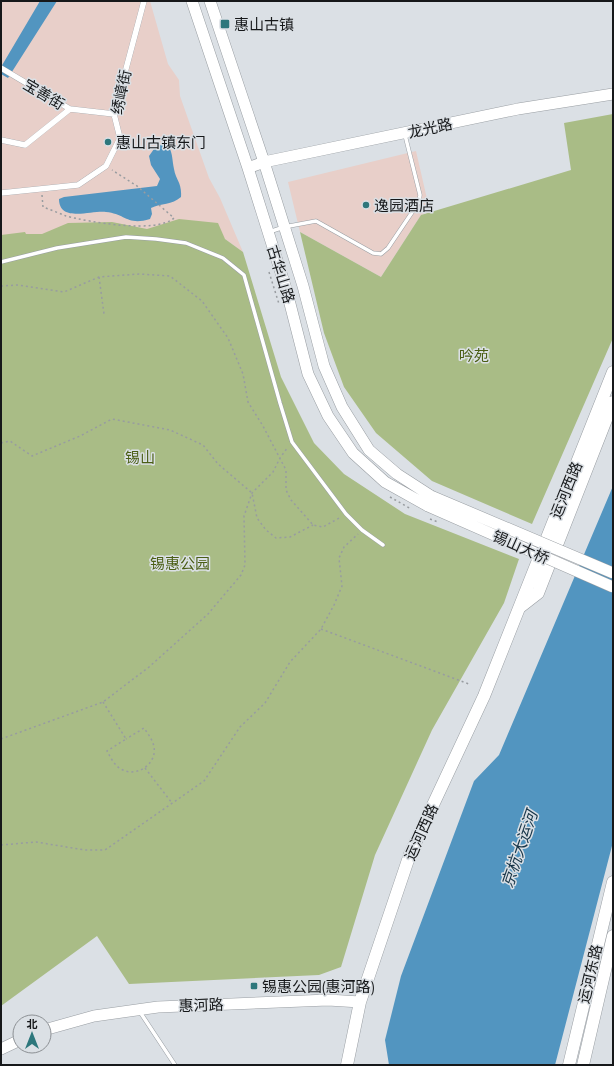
<svg xmlns="http://www.w3.org/2000/svg" width="614" height="1066" font-family="'PT Sans Narrow','Noto Sans SC',sans-serif">
	<style>
		.commercial { fill: #e8cfc9 }
		.green { fill: #a9bc86 }
		.water { fill: #5295c0 }
		.lines { fill: none; stroke-linecap: round; stroke-linejoin: round }
		.service-casing { stroke: #999ea3; stroke-width: 4.5 }
		.pedestrian-casing { stroke: #999ea3; stroke-width: 6 }
		.secondary-casing { stroke: #999ea3; stroke-width: 12 }
		.primary-casing { stroke: #999ea3; stroke-width: 13 }
		.path { stroke: #989ca0; stroke-width: 1.5; stroke-dasharray: 2 3; stroke-linecap: butt }
		.service { stroke: #fff; stroke-width: 3.5 }
		.pedestrian { stroke: #fff; stroke-width: 5.5 }
		.secondary { stroke: #fff; stroke-width: 11 }
		.primary { stroke: #fff; stroke-width: 12 }
		.secondary-bridge-casing { stroke: #999ea3; stroke-width: 12; stroke-linecap: butt }
		.secondary-bridge { stroke: #fff; stroke-width: 11 }
		.poi-dot { fill: #2d777c; stroke: #dbe0e5; stroke-width: 1.5 }
		.labels { text-anchor: middle; dominant-baseline: central; stroke-width: 3; stroke-linejoin: round; paint-order: stroke }
		.poi-label { font-size: 15px; fill: #16181a; stroke: #dbe0e5; text-anchor: start }
		.street-label { font-size: 15px; fill: #16181a; stroke: #dbe0e5 }
		.park-label { font-size: 15px; fill: #4a5e15; stroke: #dbe0e5 }
		.water-label { font-size: 16px; font-style: italic; fill: #173548; stroke: #dbe0e5 }
	</style>
	<rect width="100%" height="100%" fill="#dbe0e5"/>
	<path class="commercial" d="M1,1H150L168,64L179,80L180,96L209,178L220,198L243,252L211,229L174,228L68,242L1,236Z
		M416,151L430,212L421,215L381,277L300,232L288,182Z"/>
	<path class="green" d="M613,114V338L532,524L432,481L376,433L344,387L324,333L300,232L381,277L421,215L571,170L564,123Z
		M179,219L218,223L225,239L243,252L281,377L314,443L344,474L405,514L519,559L504,603L432,730L375,855L341,967L319,975L129,984L97,936L1,1006V235L25,232L26,234H42L68,223L112,222L147,229Z"/>
	<path class="water" d="M40,1H57L8,78L1,74V67Z
		M162,144L169,147C173,155 172,160 174,169C176,181 182,182 181,197C172,205 161,203 151,208L152,214L150,219C127,226 126,214 106,212C92,210 59,223 59,199L64,197L157,186L160,179L151,165L149,156L154,149Z
		M613,486V842L555,1065H389L385,1040L401,976L474,781L499,755Z"/>
	<g class="lines">
		<g class="service-casing">
			<path id="service" d="M269,232L284,227L316,221L373,253L381,254L388,248L419,202L420,195L405,135
				M1,262L57,248L126,237L156,239L186,243L223,258L244,275L280,403L292,442L346,514L362,530L383,545
				M140,1012L175,1065"/>
		</g>
		<g class="pedestrian-casing">
			<path id="pedestrian" d="M1,68L70,109L114,114
				M1,140L25,145L70,109
				M1,193L78,185L106,166L120,138L114,114L144,1"/>
		</g>
		<g class="secondary-casing">
			<path id="secondary" d="M192,1L248,168L287,292L308,374L328,416L353,453L385,482L428,506
				M210,1L264,162L303,286L324,366L342,407L369,450L397,474L431,496
				M248,168L264,162L518,109L613,94
				M44,1030L94,1016L158,1007L328,1000L360,1002
				M1,1049L20,1040"/>
		</g>
		<g class="primary-casing">
			<path id="primary" d="M520,607L538,593L613,402
				M347,1065L360,1002L410,854L484,696L613,372
				M569,1065L613,882
				M583,1065L613,936"/>
		</g>
		<path class="path" d="M42,195L43,207C51,210 59,213 66,216C89,222 156,234 174,218L137,186L112,170
			M269,272L279,304
			M99,277L104,314
			M1,286L18,285L64,292L99,277L139,274L170,276L202,301L228,338L243,374L248,402L263,426L286,470V490L291,500L313,525L323,527L341,517
			M1,443L10,441L32,456L80,436L112,419L170,430L203,445L218,464L252,493L257,518L266,530L276,538L290,537L313,525
			M390,497L411,509
			M430,519L438,522
			M321,629L469,684
			M103,702L126,739L107,751C111,758 115,767 123,770C137,777 157,764 154,747C153,740 148,734 144,728L126,739
			M1,739L103,702L149,667L208,614L241,575L245,565L244,516L252,493L273,472L280,458L288,447
			M145,768L172,803
			M1,845L36,842L85,850H105L204,781L240,727L265,703L290,662L321,629L334,605L342,586L339,558L344,547L358,534"/>
		<use href="#service" class="service"/>
		<use href="#pedestrian" class="pedestrian"/>
		<use href="#secondary" class="secondary"/>
		<use href="#primary" class="primary"/>
		<g class="secondary-bridge-casing">
			<path id="secondary-bridge" d="M431,496L613,573
				M428,506L613,587"/>
		</g>
		<use href="#secondary-bridge" class="secondary-bridge"/>
	</g>
	<g class="poi-dot">
		<rect x="220" y="19" width="10" height="10" rx="2"/>
		<circle cx="108" cy="142" r="4"/>
		<circle cx="366" cy="205" r="4"/>
		<rect x="250" y="982" width="8" height="8" rx="2"/>
	</g>
	<g class="labels">
		<g class="poi-label">
			<text x="234" y="24">惠山古镇</text>
			<text x="116" y="142">惠山古镇东门</text>
			<text x="374" y="205">逸园酒店</text>
			<text x="262" y="986">锡惠公园(惠河路)</text>
		</g>
		<g class="street-label">
			<text transform="translate(121 92) rotate(-78)">绣嶂街</text>
			<text transform="translate(44 94) rotate(31)">宝善街</text>
			<text transform="translate(430 128) rotate(-12)">龙光路</text>
			<text transform="translate(281 274) rotate(73)">古华山路</text>
			<text transform="translate(566 490) rotate(-68)">运河西路</text>
			<text transform="translate(521 547) rotate(24)">锡山大桥</text>
			<text transform="translate(421 832) rotate(-66)">运河西路</text>
			<text transform="translate(590 974) rotate(-77)">运河东路</text>
			<text transform="translate(201 1005) rotate(-2)">惠河路</text>
		</g>
		<g class="park-label">
			<text x="474" y="355">吟苑</text>
			<text x="140" y="457">锡山</text>
			<text x="180" y="563">锡惠公园</text>
		</g>
		<g class="water-label">
			<text transform="translate(519 849) rotate(-71)">京杭大运河</text>
		</g>
	</g>
	<rect width="614" height="1066" fill="none" stroke="#16181a" stroke-width="4"/>
	<g transform="translate(32 1034)"><circle r="19" fill="#dbe0e5" stroke="#8c9094"/>
	<path d="M0-3L7 15L0 10L-7 15Z" fill="#2d777c"/>
	<text y="-6" font-size="11" font-weight="bold" text-anchor="middle" fill="#16181a">北</text>
	</g>
</svg>
